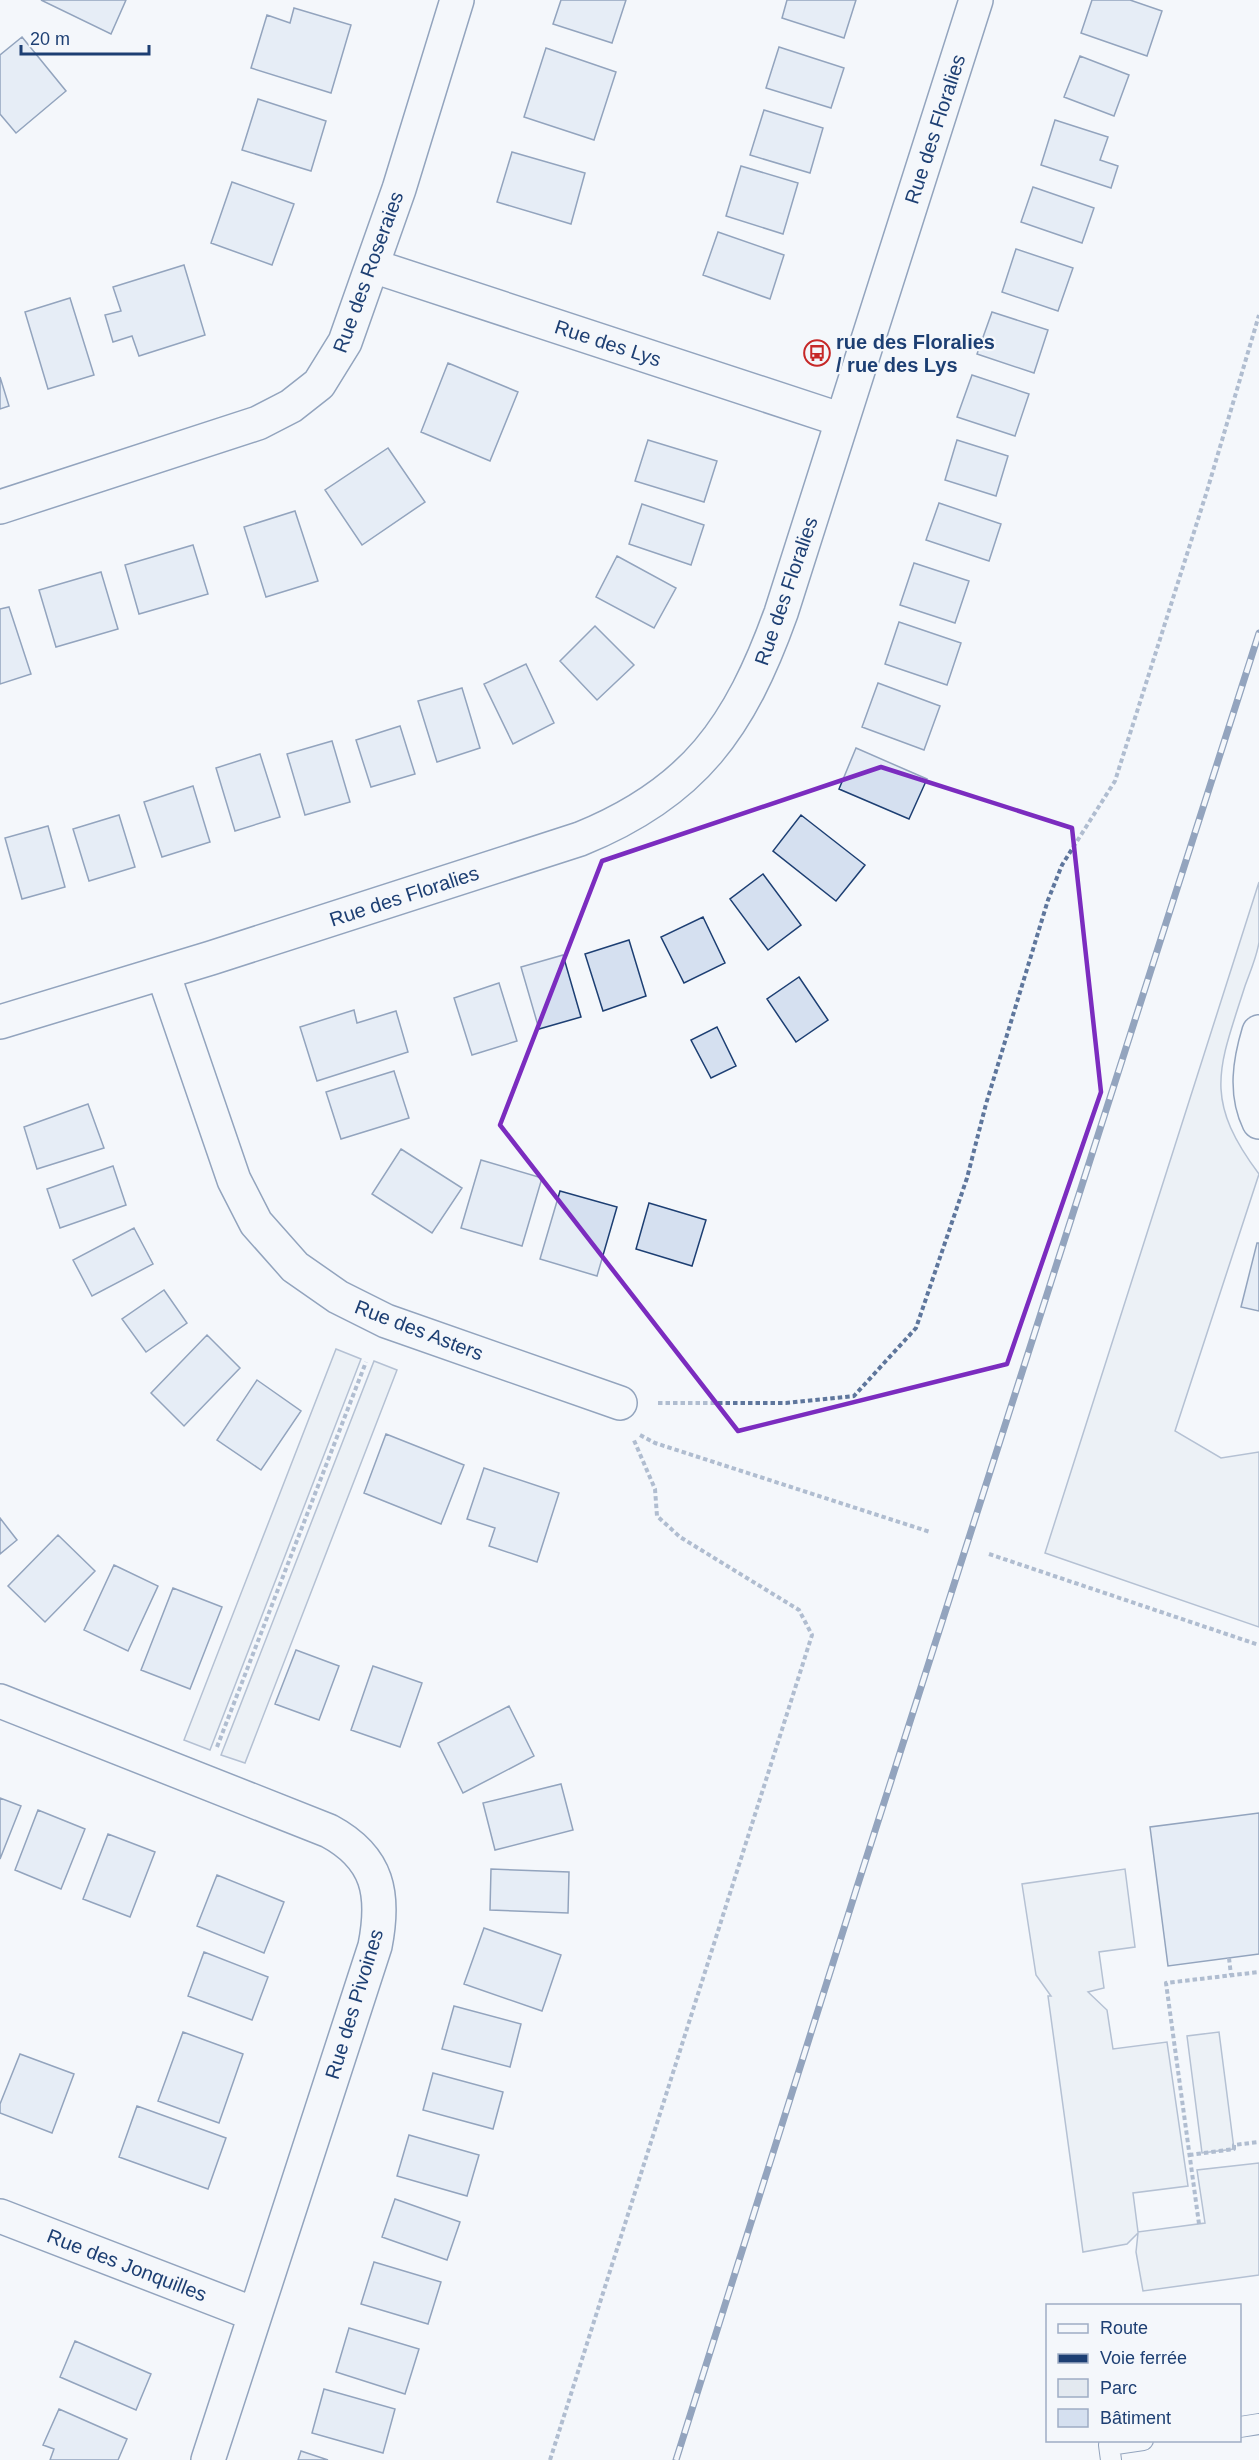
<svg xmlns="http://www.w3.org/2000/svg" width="1259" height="2460" font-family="Arial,sans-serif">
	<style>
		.green { fill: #e3e9f0; stroke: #687fa3; stroke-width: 1.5 }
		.parking { fill: #e3e8f0; stroke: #687fa3; stroke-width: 1.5 }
		.building { fill: #d5e0f0; stroke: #1d3f73; stroke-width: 1.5 }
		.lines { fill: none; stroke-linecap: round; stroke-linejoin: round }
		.service-casing { stroke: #1d3f73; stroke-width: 22 }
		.minor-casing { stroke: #1d3f73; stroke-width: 36 }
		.path { stroke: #5e769c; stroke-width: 4; stroke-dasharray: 4.5 3; stroke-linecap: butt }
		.service { stroke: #f4f7fb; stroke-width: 20 }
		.minor { stroke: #f4f7fb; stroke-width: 33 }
		.rail-casing { stroke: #1d3f73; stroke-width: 7 }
		.rail { stroke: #f4f7fb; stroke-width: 4.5; stroke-dasharray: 14; stroke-linecap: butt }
		.marked { fill: none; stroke: #7b2cbf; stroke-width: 4.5; stroke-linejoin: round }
		.labels { text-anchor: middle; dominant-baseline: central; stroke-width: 4.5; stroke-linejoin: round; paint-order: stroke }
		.street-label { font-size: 20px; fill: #1d3f73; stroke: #f4f7fb }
		.poi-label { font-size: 20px; font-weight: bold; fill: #1d3f73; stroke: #f4f7fb; text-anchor: start }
	</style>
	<rect width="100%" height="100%" fill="#f4f7fb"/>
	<path class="green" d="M1259,882C1259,901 1259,923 1259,942C1257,956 1250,972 1245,986C1219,1068 1202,1098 1259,1174L1175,1431L1221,1458L1259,1452V1627L1045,1553Z
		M336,1349L361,1359L210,1750L184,1740Z
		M374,1361L397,1370L245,1763L221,1755Z
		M1219,2032L1234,2149L1202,2153L1187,2036Z"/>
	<path class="parking" d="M1125,1869L1135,1947L1099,1952L1104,1988L1088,1992L1107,2010L1113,2049L1167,2042L1188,2186L1133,2193L1138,2232L1205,2223L1197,2170L1259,2163V2275L1143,2291L1136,2252L1138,2233L1127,2244L1083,2252L1048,1996H1051L1036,1975L1022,1884Z"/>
	<path class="building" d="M41,0H126L111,34Z
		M561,0H626L612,43L553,24Z
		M787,0H856L844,38L782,18Z
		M1092,0H1130L1162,11L1147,56L1081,33Z
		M294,8L351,25L331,93L251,68L267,15L290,23Z
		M22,37L66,91L16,133L0,114V55Z
		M779,47L844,68L831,108L766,88Z
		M546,48L616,72L594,140L524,117Z
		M1080,56L1129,75L1114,116L1064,97Z
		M258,99L326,121L311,171L242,150Z
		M764,110L823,128L810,173L750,155Z
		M1055,120L1108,137L1100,160L1118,166L1111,188L1041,165Z
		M512,152L585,173L571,224L497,202Z
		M741,166L798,183L783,234L726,216Z
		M232,182L294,204L272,265L211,243Z
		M1033,187L1094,208L1082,243L1021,222Z
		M718,232L784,255L770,299L703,275Z
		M1016,249L1073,268L1058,311L1002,292Z
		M184,265L205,335L139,356L132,336L113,342L105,315L121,311L113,287Z
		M70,298L94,375L48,389L25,312Z
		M992,312L1048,330L1034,373L977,354Z
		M448,363L518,392L490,461L421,432Z
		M972,375L1029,394L1015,436L957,417Z
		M0,377L9,406L0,409Z
		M648,440L717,461L704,502L635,481Z
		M957,440L1008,456L996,496L945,480Z
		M388,448L425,502L362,545L325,490Z
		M939,503L1001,524L989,561L926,540Z
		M642,504L704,525L691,565L629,544Z
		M295,511L318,581L266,597L244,527Z
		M193,545L208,594L139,614L125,565Z
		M617,556L676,588L654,628L596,597Z
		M914,563L969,581L955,623L900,605Z
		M101,572L118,629L56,647L39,590Z
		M9,607L31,674L0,684V609Z
		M899,622L961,643L947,685L885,664Z
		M595,626L634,665L597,700L560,661Z
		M526,664L554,723L513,744L484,684Z
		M878,683L940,706L924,750L862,727Z
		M462,688L480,748L437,762L418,701Z
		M400,726L415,774L371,787L356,740Z
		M332,741L350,802L305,815L287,754Z
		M856,748L927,779L909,819L839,789Z
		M260,754L280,817L235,831L216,768Z
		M193,786L210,842L162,857L144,802Z
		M119,815L135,867L89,881L73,829Z
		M801,815L865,865L836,901L773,851Z
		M48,826L65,887L22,899L5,838Z
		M763,874L801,925L768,950L730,899Z
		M703,917L725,963L684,983L661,937Z
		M629,940L646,996L603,1011L585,954Z
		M563,955L581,1017L539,1029L521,967Z
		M799,977L828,1020L796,1042L767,999Z
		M499,983L517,1041L472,1055L454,998Z
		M354,1010L357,1023L396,1011L408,1052L317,1081L300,1027Z
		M717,1027L736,1066L711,1078L691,1040Z
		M394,1071L409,1118L341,1139L326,1092Z
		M88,1104L104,1148L37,1169L24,1127Z
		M401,1149L462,1188L432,1233L372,1194Z
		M481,1160L542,1178L522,1246L461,1228Z
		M113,1166L126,1205L60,1228L47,1189Z
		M560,1191L617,1207L597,1276L540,1259Z
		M649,1203L706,1220L692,1266L636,1249Z
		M134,1228L153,1264L92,1296L73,1260Z
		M1257,1243H1259V1311L1241,1307Z
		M164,1290L187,1323L146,1352L122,1319Z
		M207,1335L240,1368L184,1426L151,1393Z
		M257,1380L301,1411L261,1470L217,1440Z
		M386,1434L464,1465L441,1524L364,1493Z
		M484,1468L559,1493L537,1562L489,1546L495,1528L467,1519Z
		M0,1518L17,1540L0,1554Z
		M58,1535L95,1571L45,1622L8,1586Z
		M114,1565L158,1586L128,1651L84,1630Z
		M173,1588L222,1607L190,1689L141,1670Z
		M296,1650L339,1666L319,1720L275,1704Z
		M373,1666L422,1683L400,1747L351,1730Z
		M509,1706L534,1756L463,1793L438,1743Z
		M561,1784L573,1830L495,1850L483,1803Z
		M0,1798L21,1806L0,1859Z
		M38,1810L85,1829L61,1889L15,1870Z
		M1259,1813V1954L1168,1966L1150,1827Z
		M108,1834L155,1852L130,1917L83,1899Z
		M491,1869L569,1872L568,1913L490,1910Z
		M217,1875L284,1902L264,1953L197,1926Z
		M484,1928L561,1955L542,2011L464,1984Z
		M204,1952L268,1977L252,2020L188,1996Z
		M454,2006L521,2024L510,2067L442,2049Z
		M183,2032L243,2054L219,2123L158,2101Z
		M20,2054L74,2074L52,2133L0,2113V2104Z
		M433,2073L503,2092L493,2129L423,2110Z
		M137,2106L226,2138L208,2189L119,2157Z
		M409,2135L479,2155L467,2196L397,2176Z
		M395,2199L460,2222L447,2260L382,2237Z
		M374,2262L441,2282L428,2324L361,2304Z
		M349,2328L419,2349L405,2394L336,2372Z
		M75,2341L151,2374L136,2410L60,2377Z
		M324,2389L395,2409L383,2453L312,2433Z
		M59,2409L127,2439L118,2460H50L54,2449L43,2445Z
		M301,2451L328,2460H298Z"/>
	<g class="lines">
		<g class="service-casing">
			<path id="service" d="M1240,2427L1259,2424
				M1111,2460L1109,2445L1143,2440"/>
		</g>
		<g class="minor-casing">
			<path id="minor" d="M373,266L842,420
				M0,507L258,423L291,406L319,384L345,342L399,189L457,0
				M163,973L234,1180L256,1223L295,1267L338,1297L386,1321L620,1403
				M0,1022L211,958L580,839C694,793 740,727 781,613L976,0
				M1259,1032C1250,1062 1245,1093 1259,1122
				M0,1701L329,1831C379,1858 385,1895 375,1946L208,2460
				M0,2216L254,2314"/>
		</g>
		<path class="path" d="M658,1403H786L854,1396L916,1328L967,1178L986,1104L1048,900L1062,865L1115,781L1207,491L1259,315
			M640,1435L655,1443L930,1532
			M989,1554L1259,1645
			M217,1747L366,1362
			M1229,1958L1231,1975
			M1189,2155L1234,2149V2145L1259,2142
			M1199,2224L1166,1983L1259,1972
			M550,2460L812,1635L799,1610L680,1537L657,1516L655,1489L633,1438"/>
		<use href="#service" class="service"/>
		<use href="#minor" class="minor"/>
		<g class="rail-casing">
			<path id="rail" d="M676,2460L857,1887L1259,633"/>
		</g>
		<use href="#rail" class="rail"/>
	</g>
	<path d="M0 0H1259V2460H0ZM881,767L1072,828L1101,1092L1007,1364L738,1431L500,1125L602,861Z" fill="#f4f7fb" fill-opacity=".55" fill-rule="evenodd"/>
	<path class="marked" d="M881,767L1072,828L1101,1092L1007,1364L738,1431L500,1125L602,861Z"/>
	<defs>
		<g id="bus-ring" transform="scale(1.35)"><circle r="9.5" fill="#f4f7fb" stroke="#c62828" stroke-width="1.5"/><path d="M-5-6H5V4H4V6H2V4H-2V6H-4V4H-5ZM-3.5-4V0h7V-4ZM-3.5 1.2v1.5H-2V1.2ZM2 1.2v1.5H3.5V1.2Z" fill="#c62828"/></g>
	</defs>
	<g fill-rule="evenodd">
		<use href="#bus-ring" x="817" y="353"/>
	</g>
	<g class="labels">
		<g class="street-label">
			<text transform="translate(935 129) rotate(-72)">Rue des Floralies</text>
			<text transform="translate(368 272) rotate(-70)">Rue des Roseraies</text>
			<text transform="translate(608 343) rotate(18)">Rue des Lys</text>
			<text transform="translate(786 591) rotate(-71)">Rue des Floralies</text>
			<text transform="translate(404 896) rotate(-18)">Rue des Floralies</text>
			<text transform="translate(419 1330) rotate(21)">Rue des Asters</text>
			<text transform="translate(354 2004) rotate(-73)">Rue des Pivoines</text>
			<text transform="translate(127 2265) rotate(21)">Rue des Jonquilles</text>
		</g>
		<g class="poi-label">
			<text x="836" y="342">rue des Floralies<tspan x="836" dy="23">/ rue des Lys</tspan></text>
		</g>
	</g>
	<rect x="1046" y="2304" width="195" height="138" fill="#f4f7fb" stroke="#9eadc5" stroke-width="1.5"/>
	<rect x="1058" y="2324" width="30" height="9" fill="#f4f7fb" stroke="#9eadc5" stroke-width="1.5"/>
	<text x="1100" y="2334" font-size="18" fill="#1d3f73">Route</text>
	<rect x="1058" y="2354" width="30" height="9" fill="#1d3f73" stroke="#9eadc5" stroke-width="1.5"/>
	<text x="1100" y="2364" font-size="18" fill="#1d3f73">Voie ferrée</text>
	<rect x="1058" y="2379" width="30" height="18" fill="#e3e9f0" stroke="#9eadc5" stroke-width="1.5"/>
	<text x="1100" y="2394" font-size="18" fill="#1d3f73">Parc</text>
	<rect x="1058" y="2409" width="30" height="18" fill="#d5e0f0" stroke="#9eadc5" stroke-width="1.5"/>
	<text x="1100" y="2424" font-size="18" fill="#1d3f73">Bâtiment</text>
	<path d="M21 45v9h128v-9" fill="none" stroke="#1d3f73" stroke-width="3"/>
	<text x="30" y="45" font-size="18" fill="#1d3f73" stroke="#f4f7fb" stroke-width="4.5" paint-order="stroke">20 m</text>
</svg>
